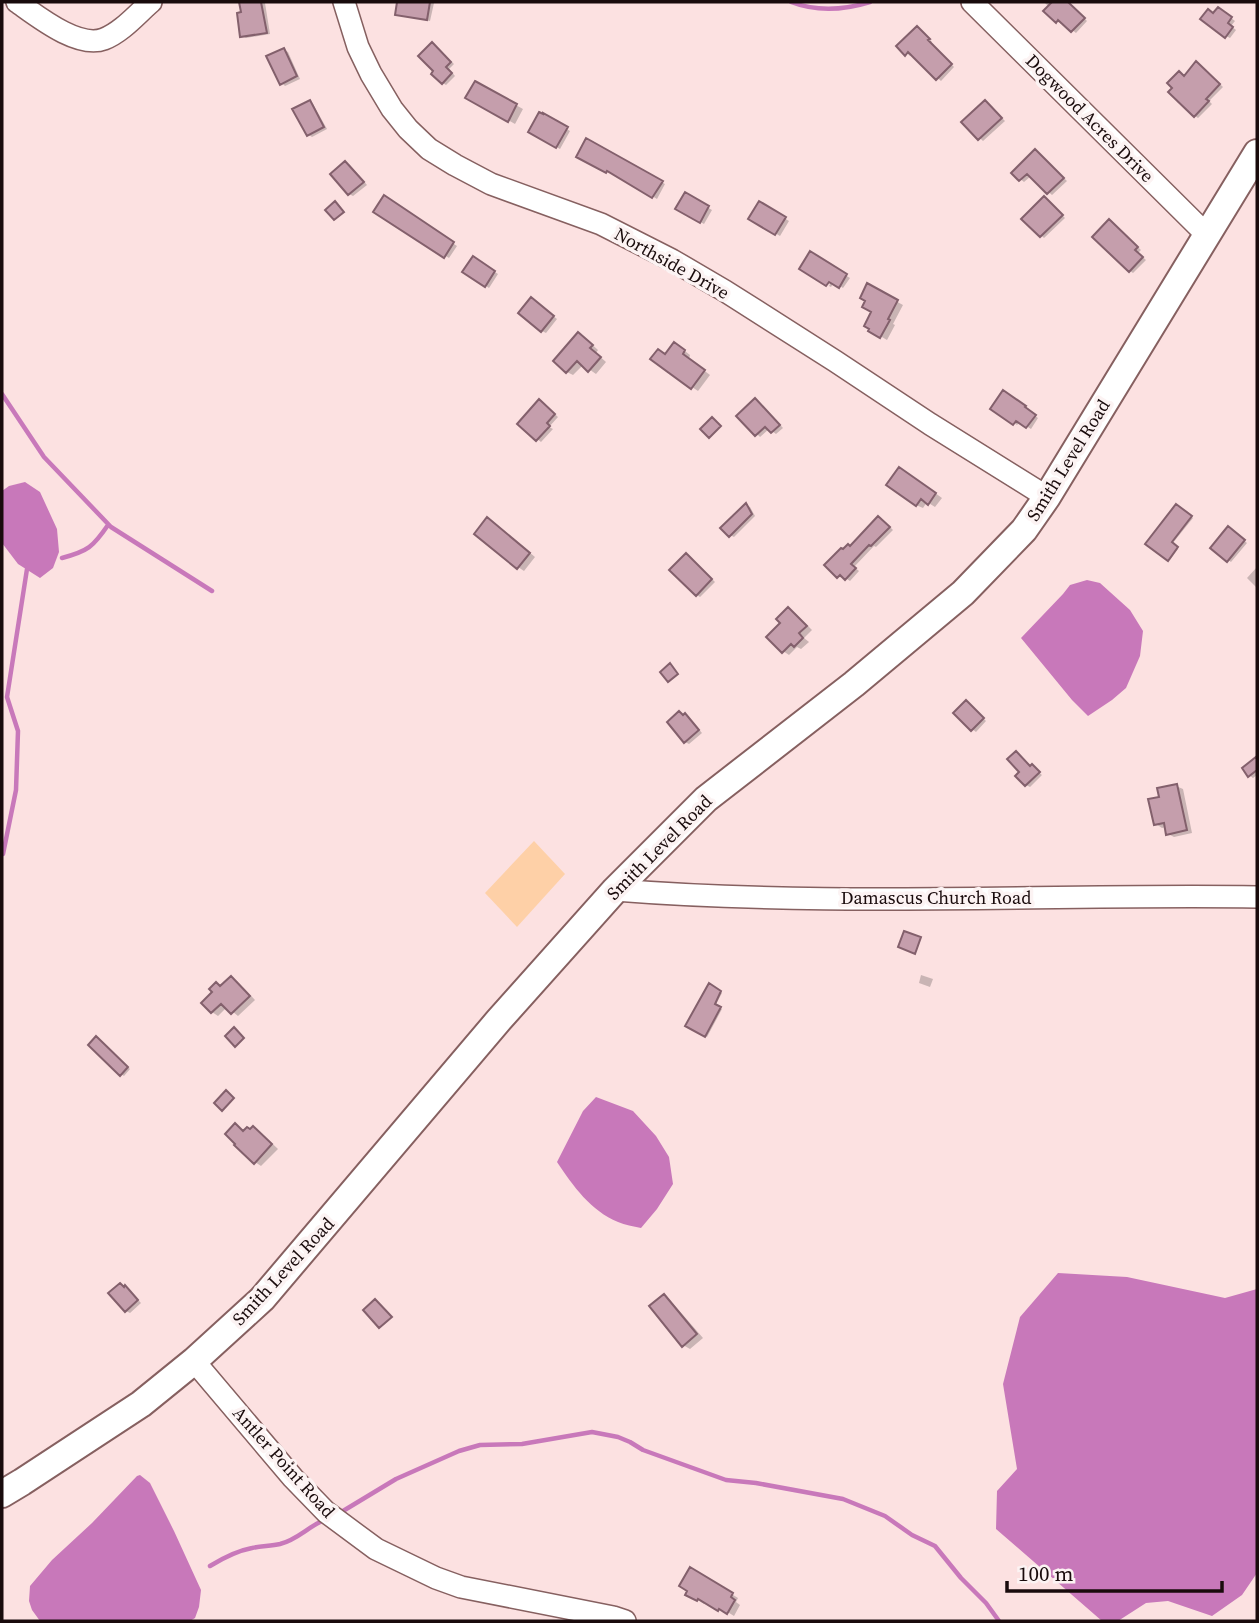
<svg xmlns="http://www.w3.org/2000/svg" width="1259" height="1623" font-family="'Source Serif 4',serif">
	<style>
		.green { fill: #fed0a7 }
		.water { fill: #c878ba }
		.shadow { fill: #0003 }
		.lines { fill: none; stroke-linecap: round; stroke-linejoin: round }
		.stream { stroke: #c878ba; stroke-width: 4.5 }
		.building { fill: #c59eac; stroke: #83606c; stroke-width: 2 }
		.minor-casing { stroke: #866060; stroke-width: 24 }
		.major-casing { stroke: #866060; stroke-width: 30 }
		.minor { stroke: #fff; stroke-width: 21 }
		.major { stroke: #fff; stroke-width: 26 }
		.labels { text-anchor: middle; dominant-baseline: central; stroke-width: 7; stroke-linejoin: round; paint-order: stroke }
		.street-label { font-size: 18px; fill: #190b0c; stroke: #fcf3f3 }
	</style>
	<rect width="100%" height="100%" fill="#fce1e1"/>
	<path class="green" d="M534,841L565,874L517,927L485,893Z"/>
	<path class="water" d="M25,482L40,492L57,529L59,552L53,568L40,578L18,564L2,543V491L9,486Z
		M1087,580L1100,583L1130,610L1143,631L1140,656L1126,688L1112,700L1088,716L1072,700L1021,638L1063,594L1070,585Z
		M596,1097L633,1111L656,1136L669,1157L673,1184L657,1209L641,1228C633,1226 625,1225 618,1222C591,1211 573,1186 557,1162L583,1111Z
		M1058,1273L1127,1277L1225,1298L1257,1289V1573L1242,1595L1212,1616L1168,1601L1146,1603L1118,1621H1102L996,1529L997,1491L1017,1469L1003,1384L1020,1317Z
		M140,1475L150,1483L174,1531L201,1590L199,1607L195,1618L190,1621H40L32,1610L29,1601L30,1586L52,1560L92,1523L137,1476Z"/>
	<path class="shadow" d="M253,2L265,3L270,34L246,38L242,36L241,4Z
		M399,2H431L434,3L430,21L401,16L397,14Z
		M1047,2H1068L1087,21L1076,33L1062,22L1061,24L1057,21L1049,7L1045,3Z
		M1222,11L1235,21L1231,26L1236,30L1230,38L1226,36L1214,15Z
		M921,30L932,42L930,43L954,67L941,81L912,54L910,56L899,46Z
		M436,47L454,64L449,69L455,76L446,85L443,83Z
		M284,50L288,52L300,79L285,86L282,83Z
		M1200,65L1223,87L1209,101L1212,104L1198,118L1195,116L1185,77Z
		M476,83L523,109L515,124L468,97Z
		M310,102L313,104L327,129L312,137L309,135Z
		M989,105L1005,121L983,141L964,123Z
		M544,116L570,131L560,149L531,132Z
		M587,141L665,184L657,199L612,171L611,173L579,156Z
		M1036,151L1067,181L1052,195L1031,176L1024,182L1013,173Z
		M346,163L350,165L367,185L353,196L349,194L332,174Z
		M686,195L712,210L704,224L678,209Z
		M384,198L457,246L449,258L375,211Z
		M1047,200L1065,218L1044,238L1024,219Z
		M759,203L789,221L780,236L750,218Z
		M1113,223L1141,250L1138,253L1146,260L1133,273L1130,271Z
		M811,254L850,278L843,288L834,282L831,287L829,286L835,275Z
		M473,258L498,274L489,288L465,271Z
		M868,286L903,305L893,324L895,325L887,340L870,330L874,312Z
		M536,302L557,319L546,333L542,331Z
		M585,338L598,350L596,353L606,362L596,374L583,365L573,375L567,372Z
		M681,348L690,355L689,359L710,375L698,391L692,387L666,356Z
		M1004,392L1029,409L1028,411L1038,418L1031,429L1020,422L1017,425L992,408Z
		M759,402L783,428L776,434L769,429L760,437L739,416Z
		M543,403L558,417L549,427L553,429L541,442L519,424Z
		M906,472L942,498L935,507L927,502L923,508L916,505Z
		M746,505L750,507L755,516L734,537L730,535Z
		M1177,506L1193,518L1172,544L1178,549L1170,560L1148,544Z
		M883,520L893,530L876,547L874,546L854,567L859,571L850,581L844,577L842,578L838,576L851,547Z
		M494,523L535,557L524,571L518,567Z
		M1232,530L1247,543L1231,562L1228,560Z
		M690,557L715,582L700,597L697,595Z
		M1257,567V588L1247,578Z
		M788,610L795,613L812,630L804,638L809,642L801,649L797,647L789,655L783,651V623Z
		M970,705L986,721L976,732L972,729Z
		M689,718L702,733L689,744L685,742Z
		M1016,753L1042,775L1030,787L1026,785Z
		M1257,759V775L1253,778L1249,775L1244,768Z
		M1176,786L1183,789L1192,833L1174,837L1168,834L1166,827L1162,828L1156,824L1161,798Z
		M921,975L933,979L930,987L919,983Z
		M231,978L237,981L255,1000L238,1016L227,1007L218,1016L212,1012L221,987Z
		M710,985L722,993L715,1006L722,1009L707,1037L687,1026Z
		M100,1040L130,1069L124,1076L121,1074Z
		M235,1126L245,1132L251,1131L254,1128L260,1132L278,1149L261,1166L255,1162Z
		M120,1285L129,1290L141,1303L130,1313L126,1311Z
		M664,1296L670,1300L703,1338L690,1349L683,1345Z
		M691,1569L738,1598L736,1602L740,1605L734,1616L726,1611V1613L706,1601L704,1604L688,1594L689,1591Z"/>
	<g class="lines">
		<path class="stream" d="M791,2C817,12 844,10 870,2
			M2,394L44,457L111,527L212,591
			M62,558C88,551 93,547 108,525
			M3,854L16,790L18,731L7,697L27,569
			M343,1511L396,1479L459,1451L480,1445L522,1444L592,1432L618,1437L630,1442L643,1450L726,1480L756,1483L843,1499L885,1516L912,1535L935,1546L961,1578L986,1603L999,1621
			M210,1566C223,1558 236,1551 252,1548C261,1546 271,1546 280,1544C296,1540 306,1529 320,1522"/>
	</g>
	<path class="building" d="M239,2H261L267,33L240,37L237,13L241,12Z
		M397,2H430L427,20L395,15Z
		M1052,2H1068L1085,18L1071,32L1058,20L1056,23L1043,11Z
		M1218,7L1232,17L1228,23L1233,27L1225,38L1200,19L1208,9L1213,13Z
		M917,26L930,39L928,40L952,64L936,80L908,52L905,56L896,46Z
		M432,42L451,62L446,67L452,73L442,84L431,74L433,71L418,56Z
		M284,48L297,76L280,85L266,56Z
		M1196,61L1220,84L1206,99L1209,101L1194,117L1168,92L1172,88L1167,83L1179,71L1184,76Z
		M475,81L517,104L508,122L465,98Z
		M310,100L324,127L307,136L292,109Z
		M985,100L1002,118L978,140L961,122Z
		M539,112L543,114V113L568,127L556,148L528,132Z
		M586,138L663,181L652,198L607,171L606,173L576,157Z
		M1035,149L1064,178L1047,194L1027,174L1019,181L1011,173Z
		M345,161L364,182L348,195L330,174Z
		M685,192L709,206L700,223L675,209Z
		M384,195L454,242L444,258L373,212Z
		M1044,196L1063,215L1040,237L1021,219Z
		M335,201L344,212L334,220L325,210Z
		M759,201L786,217L775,235L748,219Z
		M1109,219L1138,247L1135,250L1143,257L1129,272L1092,237Z
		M810,251L847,274L839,288L829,282L826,286L799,269Z
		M473,256L495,271L485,287L462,272Z
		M867,283L898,300L888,319L890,320L880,338L868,331L869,329L864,326L871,312L862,307L865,301L860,298Z
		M531,297L554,316L541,332L518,313Z
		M578,332L593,345L590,348L601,357L588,372L577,361L566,373L553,361Z
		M674,342L685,350L683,354L705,370L691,389L650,359L658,349L665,354Z
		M1003,390L1026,406L1025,407L1036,415L1026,428L1016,421L1013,425L990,409Z
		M755,398L780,425L771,433L765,427L755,436L736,416Z
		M539,399L555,414L547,423L550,426L536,441L517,424Z
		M712,417L721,426L709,438L700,429Z
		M899,467L936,493L928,505L921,499L916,506L886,485Z
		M746,503L752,514L729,537L720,528Z
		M1176,504L1192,516L1172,542L1178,547L1168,561L1145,544Z
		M878,516L890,527L871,546L869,545L851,564L856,568L845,580L840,575L837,578L824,565L841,548L843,549L848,544L850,546Z
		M487,517L530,553L517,569L474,534Z
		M1228,526L1245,540L1227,562L1210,548Z
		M686,553L712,579L696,596L669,570Z
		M788,607L807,626L799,633L803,638L794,647L791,644L782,653L766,637L780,623L776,619Z
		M670,663L678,674L668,682L660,672Z
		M966,700L984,718L971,731L953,713Z
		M679,711L683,715L685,713L699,730L684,743L667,722Z
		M1016,751L1030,766L1032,764L1040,772L1025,786L1015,776L1019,772L1007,759Z
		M1257,756V770L1248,777L1242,768Z
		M1177,784L1187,830L1166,835L1164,823L1154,825L1148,799L1159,797L1157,788Z
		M904,931L921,937L915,954L898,947Z
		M231,976L250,996L231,1014L221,1004L211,1013L201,1003L212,992L209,989L216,982L220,986Z
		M709,983L721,991L715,1004L721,1007L705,1037L685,1026Z
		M234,1027L244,1038L235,1047L225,1036Z
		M96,1036L128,1067L120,1076L88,1045Z
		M226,1090L234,1098L222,1111L214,1103Z
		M235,1123L243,1131L247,1127L250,1129L253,1126L272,1144L254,1164L234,1145L235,1144L225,1134Z
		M120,1283L124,1287L125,1285L138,1300L125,1312L108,1293Z
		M664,1294L697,1334L682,1347L649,1306Z
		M375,1299L392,1317L379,1328L363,1310Z
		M690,1567L733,1593L731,1597L735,1600L727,1614L719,1609L718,1611L698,1599L697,1601L685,1595L687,1591L679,1586Z"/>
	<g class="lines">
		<g class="minor-casing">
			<path id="minor" d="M17,2C37,16 78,49 104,39C122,32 137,14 151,2
				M344,2L358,47L371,74L392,109L408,129L429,149L455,165L491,184L601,224L672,260L725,291L835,361L930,424L1047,497
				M972,2L1207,235
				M615,890C829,907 1043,894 1257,897
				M194,1361L293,1478L326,1512L376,1549L436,1578L461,1587L613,1617L625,1621"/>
		</g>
		<g class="major-casing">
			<path id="major" d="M2,1494L22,1482L141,1404L194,1361L262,1299L498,1021L615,890L706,799L854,684L963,593L1024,530L1047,497L1257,153"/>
		</g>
		<use href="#minor" class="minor"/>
		<use href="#major" class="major"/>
	</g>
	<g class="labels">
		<g class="street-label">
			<text transform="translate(1090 118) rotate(45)">Dogwood Acres Drive</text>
			<text transform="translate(672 263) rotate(29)">Northside Drive</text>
			<text transform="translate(1068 460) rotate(-58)">Smith Level Road</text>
			<text transform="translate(659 847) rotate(-45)">Smith Level Road</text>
			<text x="936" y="897">Damascus Church Road</text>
			<text transform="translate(283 1271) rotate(-47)">Smith Level Road</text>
			<text transform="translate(284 1462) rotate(48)">Antler Point Road</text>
		</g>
	</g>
	<rect width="1259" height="1623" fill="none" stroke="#190b0c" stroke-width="7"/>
	<path d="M1007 1581v10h215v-10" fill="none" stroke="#190b0c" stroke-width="3.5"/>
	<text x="1018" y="1581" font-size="21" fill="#190b0c" stroke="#fcf3f3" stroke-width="5" paint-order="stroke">100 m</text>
</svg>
